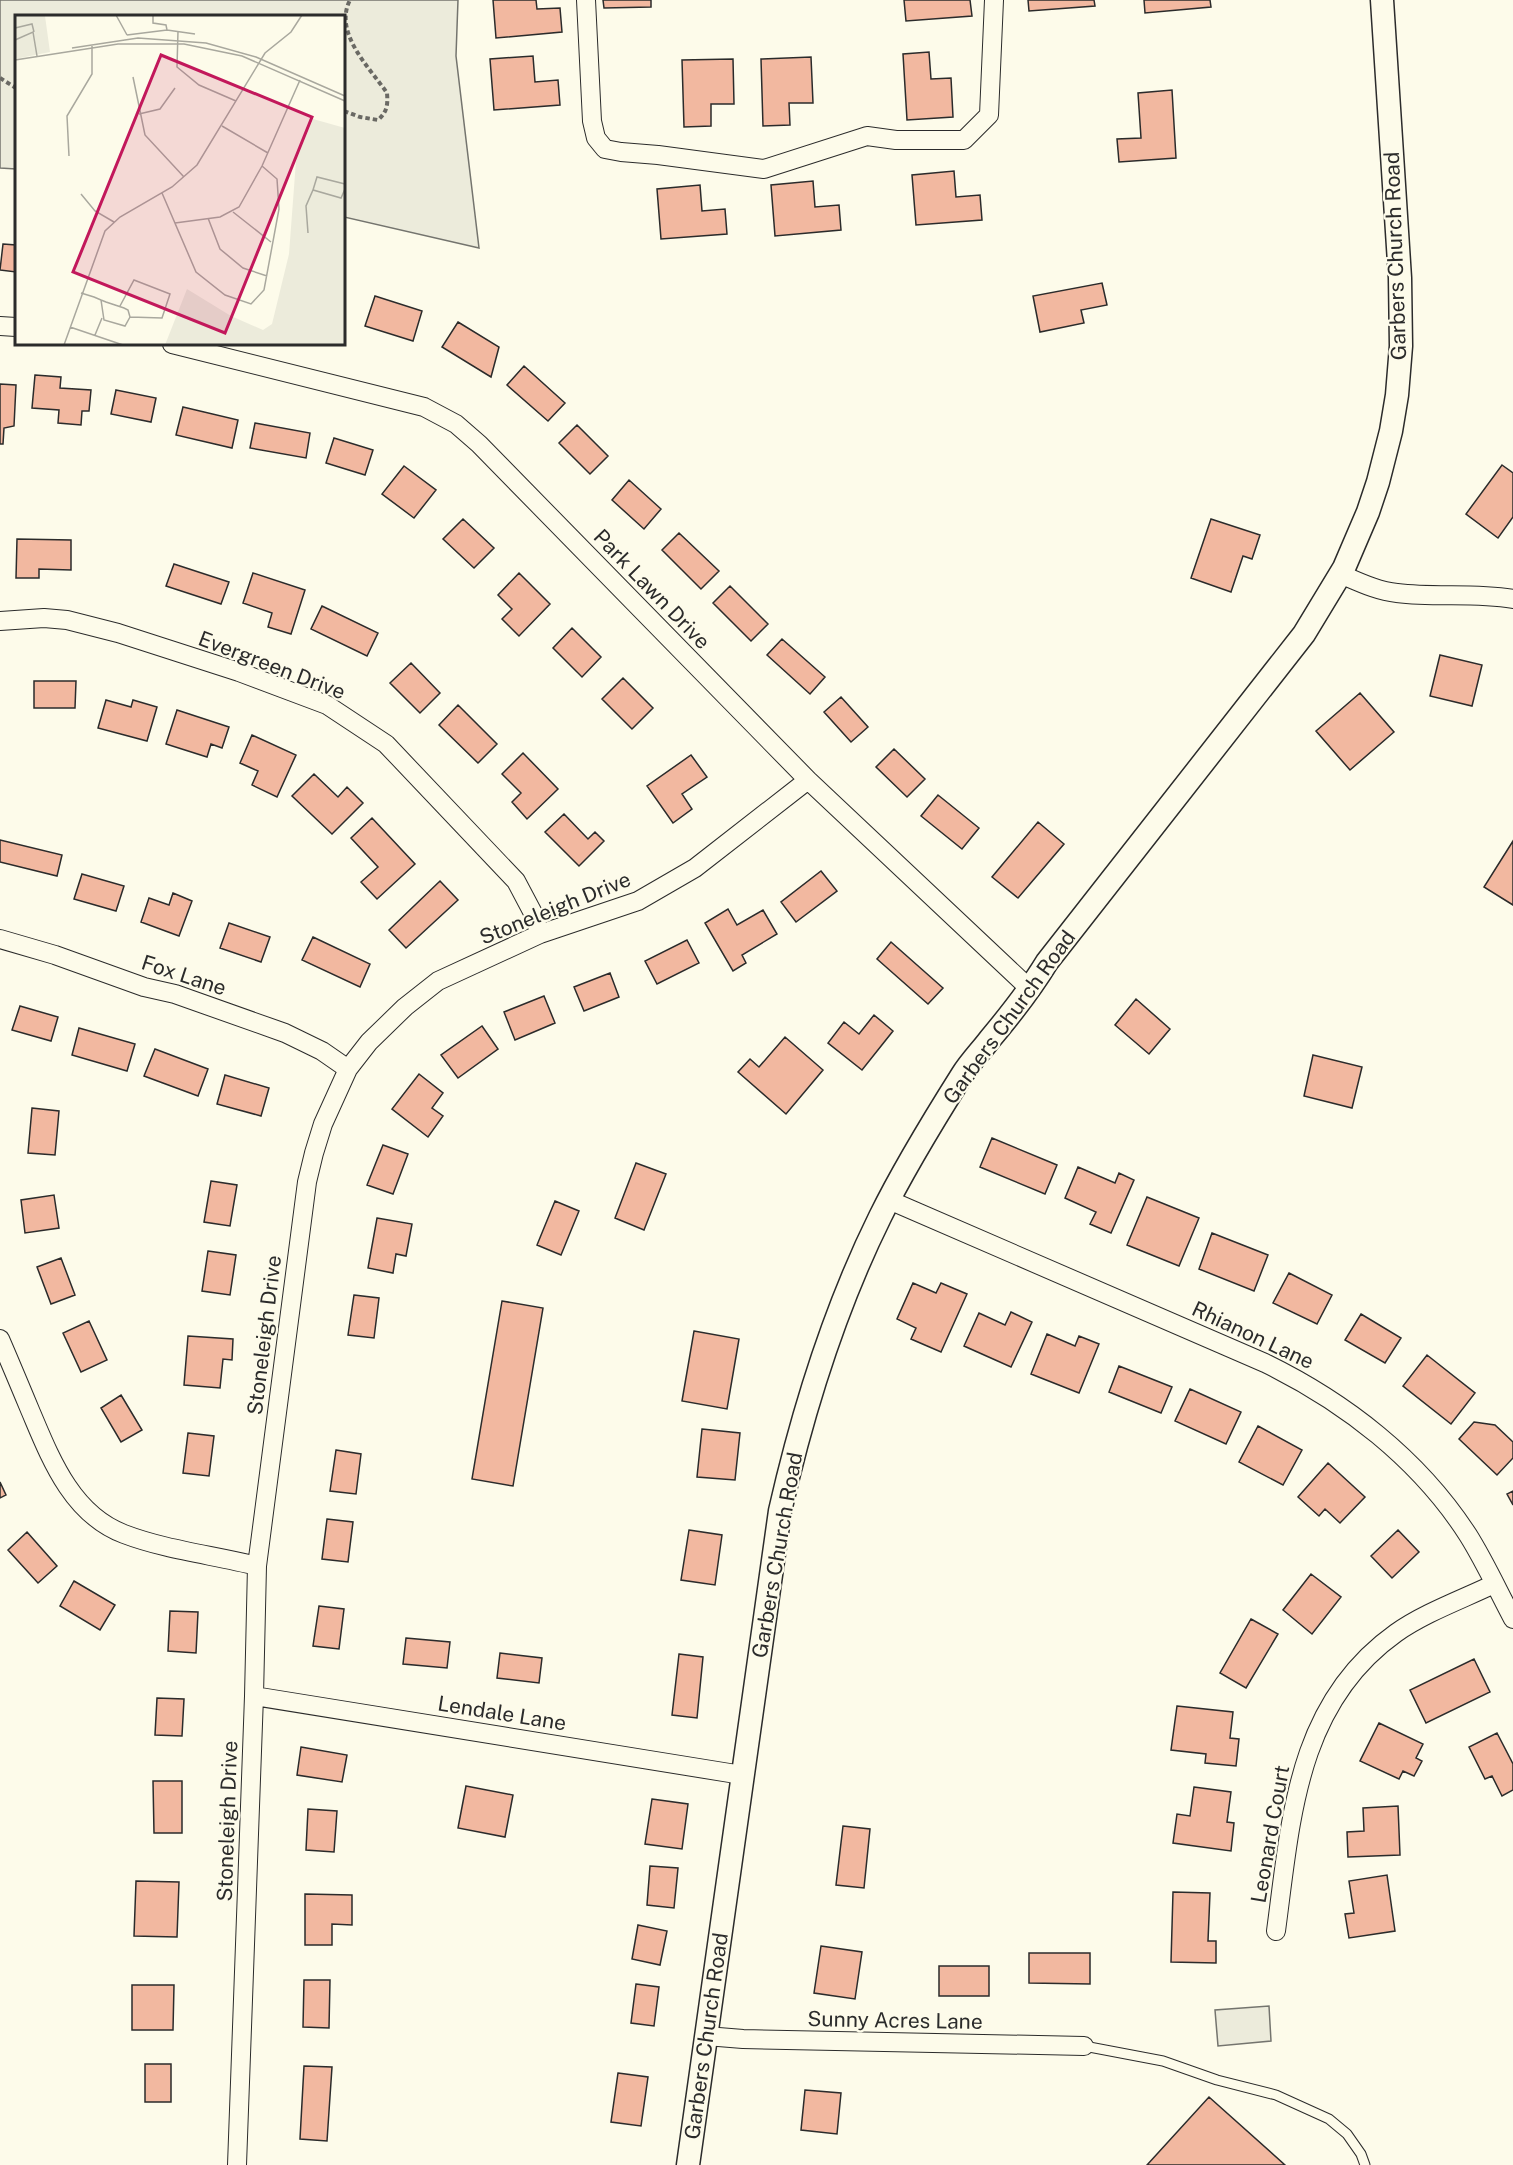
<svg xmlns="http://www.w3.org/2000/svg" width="1513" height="2165" font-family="'Public Sans',sans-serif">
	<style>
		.green { fill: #ecebdb; stroke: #74746e; stroke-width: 1.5 }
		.building { fill: #f2b8a0; stroke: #2b2b2b; stroke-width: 1.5 }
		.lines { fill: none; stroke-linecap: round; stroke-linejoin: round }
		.service-casing { stroke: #2b2b2b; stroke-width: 11 }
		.minor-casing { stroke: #2b2b2b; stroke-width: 20 }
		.tertiary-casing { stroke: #2b2b2b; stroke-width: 25 }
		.path { stroke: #6a6964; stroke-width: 4; stroke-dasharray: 4.5 3; stroke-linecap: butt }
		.service { stroke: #fdfbea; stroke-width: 9 }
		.minor { stroke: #fdfbea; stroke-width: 18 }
		.tertiary { stroke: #fdfbea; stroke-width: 22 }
		.labels { text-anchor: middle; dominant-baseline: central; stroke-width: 4.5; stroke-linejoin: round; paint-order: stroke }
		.street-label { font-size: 21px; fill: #2b2b2b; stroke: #fdfbea }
		.inset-road { fill: none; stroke: #a9a89e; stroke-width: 1.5 }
		.view { fill: #c2185b; fill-opacity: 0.15; stroke: #c2185b; stroke-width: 3 }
		.inset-edge { fill: none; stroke: #2b2b2b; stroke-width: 3 }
	</style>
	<rect width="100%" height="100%" fill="#fdfbea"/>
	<path class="green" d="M0,0H458L456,56L479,248L344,217V16H16V169L0,168Z
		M1269,2006L1271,2041L1218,2046L1215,2010Z"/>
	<path class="building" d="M493,0H536L537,9L560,8L562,32L496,38Z
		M603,0H651V7L604,8Z
		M904,0H970L972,16L906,21Z
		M1028,0H1094L1095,6L1029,11Z
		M1144,0H1210L1211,7L1145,13Z
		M929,52L931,79L951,78L953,117L907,120L903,54Z
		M533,56L535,82L558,80L560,105L494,110L490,59Z
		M811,57L813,103H789L790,125L763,126L761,59Z
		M733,59L734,104H711V126L684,127L682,60Z
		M1172,90L1176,158L1119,162L1117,139L1141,138L1138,93Z
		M954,171L956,197L980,195L982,220L916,225L912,175Z
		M813,181L815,207L839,205L841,230L775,236L771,185Z
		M700,185L702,211L725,209L727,234L661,239L657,189Z
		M3,244L16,245V272L0,270Z
		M1102,283L1107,305L1081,310L1084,323L1040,332L1033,296Z
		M375,296L422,311L413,341L365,326Z
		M458,322L499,347L491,377L442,347Z
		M524,366L565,403L548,421L507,385Z
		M35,375L61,377L60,388L91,390L89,411H82L81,425L58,423L59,410L32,408Z
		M0,384L16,385L14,426L4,428L3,444H0Z
		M116,390L156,398L151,422L111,414Z
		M183,407L238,420L232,448L176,435Z
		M255,423L310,433L306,458L250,448Z
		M577,425L608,456L590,474L559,443Z
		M334,438L373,450L365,475L326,463Z
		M1502,465L1513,473V517L1498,538L1466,514Z
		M404,466L436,490L414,518L382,494Z
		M629,480L661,509L644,529L612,500Z
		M463,519L494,548L474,568L443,539Z
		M1211,519L1260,535L1252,559L1243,556L1231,592L1191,578Z
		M679,533L719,571L701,589L662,550Z
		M17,539L71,540V570L39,569V578H16Z
		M174,564L229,582L221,604L166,586Z
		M253,573L305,590L291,634L268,627L272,613L243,603Z
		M519,573L550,604L519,636L502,619L512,609L498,595Z
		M730,586L768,624L751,641L713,603Z
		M322,606L378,633L367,656L311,629Z
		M572,628L601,657L582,677L553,648Z
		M782,639L825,677L810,694L767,655Z
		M1440,655L1482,665L1472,706L1430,696Z
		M411,663L440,693L420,713L390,683Z
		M623,678L653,708L632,729L602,699Z
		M34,681H76L75,708H34Z
		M1360,693L1394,732L1350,770L1316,731Z
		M841,697L868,727L851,742L824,712Z
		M106,700L131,707L133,700L157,707L147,741L98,728Z
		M458,705L497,744L478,763L439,725Z
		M177,710L229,727L222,748L211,744L207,757L166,744Z
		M252,735L296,755L277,797L252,785L258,771L240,763Z
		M894,749L925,779L907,797L876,767Z
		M523,753L558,789L527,819L512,802L521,793L502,774Z
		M691,755L707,777L682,794L692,809L673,823L647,786Z
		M314,774L338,797L347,787L363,803L332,834L292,796Z
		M938,795L979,828L962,849L921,816Z
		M564,814L588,839L595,832L604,841L579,866L545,832Z
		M372,818L415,864L377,899L361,882L378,867L351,838Z
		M1038,822L1064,844L1018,898L992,877Z
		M0,840L62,855L57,876L0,862Z
		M1513,841V905L1484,887Z
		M821,871L837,891L796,922L781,902Z
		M82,874L124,886L116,911L74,899Z
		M440,881L458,900L406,948L389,930Z
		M173,893L192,901L179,936L141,922L149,898L169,905Z
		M728,909L737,925L763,910L777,934L742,955L746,963L733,971L705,923Z
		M229,923L270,937L261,962L220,948Z
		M313,937L370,964L360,987L302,960Z
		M687,940L699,963L657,984L645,961Z
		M891,942L943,988L928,1004L877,959Z
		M610,973L619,997L584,1011L574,987Z
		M544,996L555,1023L515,1040L504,1012Z
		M1136,999L1170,1029L1149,1054L1115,1025Z
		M20,1006L58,1017L51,1041L12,1030Z
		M874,1015L893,1031L862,1070L828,1043L844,1022L859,1034Z
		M482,1026L498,1049L458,1078L441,1055Z
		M79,1028L135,1044L127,1071L72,1055Z
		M785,1037L823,1070L786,1114L738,1072L750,1059L759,1067Z
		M155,1049L208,1069L198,1096L144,1076Z
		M1313,1055L1362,1067L1352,1108L1304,1096Z
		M419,1074L443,1093L432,1108L443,1116L428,1137L392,1109Z
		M225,1075L269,1088L261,1116L217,1104Z
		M32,1108L59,1111L55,1155L28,1153Z
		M992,1138L1057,1165L1045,1194L980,1167Z
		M383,1145L408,1154L393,1194L367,1185Z
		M636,1163L666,1174L644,1230L615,1218Z
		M1078,1167L1115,1183L1119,1173L1134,1180L1111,1233L1090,1224L1096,1212L1065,1198Z
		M211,1181L237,1185L230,1226L204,1222Z
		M54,1195L59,1228L25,1233L21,1200Z
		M1147,1197L1199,1218L1179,1266L1127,1245Z
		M555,1201L579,1211L561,1255L537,1245Z
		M377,1218L412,1224L406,1256L396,1254L393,1273L368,1268Z
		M1212,1233L1268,1255L1254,1291L1199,1269Z
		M208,1251L236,1255L230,1295L202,1291Z
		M61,1258L75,1295L51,1304L37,1267Z
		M1289,1273L1332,1295L1317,1324L1273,1303Z
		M913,1283L936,1293L941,1283L967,1294L941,1352L911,1339L916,1328L897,1319Z
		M354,1295L379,1298L374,1338L348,1335Z
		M502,1301L543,1308L513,1486L472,1479Z
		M1011,1312L1032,1322L1011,1367L964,1346L979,1313L1005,1325Z
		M1361,1314L1401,1338L1385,1363L1345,1340Z
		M89,1321L107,1360L81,1372L63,1333Z
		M694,1331L739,1339L727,1409L682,1401Z
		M1047,1334L1075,1346L1079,1336L1099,1344L1079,1393L1031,1374Z
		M188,1336L233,1339L232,1360L223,1359L220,1388L184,1385Z
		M1427,1355L1475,1393L1451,1424L1403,1386Z
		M1119,1366L1172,1387L1161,1413L1109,1392Z
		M1190,1389L1241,1412L1226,1444L1175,1421Z
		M121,1395L142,1430L121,1442L101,1408Z
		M1474,1422L1495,1425L1513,1442V1458L1497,1475L1459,1439Z
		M1258,1426L1302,1450L1283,1485L1239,1462Z
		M702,1429L740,1433L735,1480L697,1477Z
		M188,1433L214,1436L209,1476L183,1473Z
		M336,1450L361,1454L356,1494L330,1491Z
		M1328,1463L1365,1497L1340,1523L1325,1509L1319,1516L1298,1497Z
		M0,1482L6,1495L0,1498Z
		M1513,1491V1505L1507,1494Z
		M327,1519L353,1522L348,1562L322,1559Z
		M689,1530L722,1535L715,1585L681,1580Z
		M1398,1530L1419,1552L1392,1578L1371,1556Z
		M27,1532L57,1566L38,1583L8,1550Z
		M1311,1574L1341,1597L1312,1634L1283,1610Z
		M74,1581L115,1605L100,1630L60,1606Z
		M319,1606L344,1609L339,1649L313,1646Z
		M170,1611L198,1612L196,1653L168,1651Z
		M1251,1619L1278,1634L1246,1688L1220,1673Z
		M406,1638L450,1642L447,1668L403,1664Z
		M500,1653L542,1658L539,1683L497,1678Z
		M679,1654L703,1657L697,1718L672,1715Z
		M1474,1659L1490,1692L1426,1723L1410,1690Z
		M157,1698L184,1699L182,1736L155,1735Z
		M1177,1706L1233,1712L1230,1738L1239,1739L1236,1766L1205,1763L1206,1754L1171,1750Z
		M1379,1723L1423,1744L1416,1758L1422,1761L1414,1776L1403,1771L1399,1779L1360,1761Z
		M1497,1733L1513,1764V1790L1502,1796L1492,1776L1485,1779L1469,1747Z
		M301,1747L347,1755L342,1782L297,1775Z
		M153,1781H182V1833H154Z
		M466,1786L513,1795L505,1837L458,1828Z
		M1194,1787L1231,1792L1227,1822L1234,1823L1231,1851L1173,1843L1177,1814L1190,1816Z
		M652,1799L688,1804L682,1849L645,1844Z
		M1398,1806L1400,1855L1348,1857L1347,1832L1364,1831L1363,1808Z
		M308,1809L337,1811L334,1852L306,1850Z
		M843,1826L870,1829L864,1888L836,1885Z
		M650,1866L678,1868L674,1908L647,1905Z
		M1387,1875L1395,1931L1349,1938L1345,1914L1354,1913L1349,1881Z
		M136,1881L179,1882L177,1937L134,1936Z
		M1173,1892L1210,1893L1208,1941H1216V1963L1171,1962Z
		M305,1894L352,1895V1925L332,1924V1945H305Z
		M638,1925L667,1931L660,1965L632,1959Z
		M821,1946L862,1952L855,1999L814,1993Z
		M1029,1953H1090V1984L1029,1983Z
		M939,1966H989V1996H939Z
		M304,1980H330L329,2028L303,2027Z
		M636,1984L659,1987L654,2026L631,2023Z
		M132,1985H174L173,2030H132Z
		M145,2064H171V2102H145Z
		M304,2066L332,2067L327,2141L300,2139Z
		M618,2073L648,2077L641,2126L611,2122Z
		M805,2090L841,2093L837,2134L801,2130Z
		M1209,2097L1285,2165H1147Z"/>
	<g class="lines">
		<g class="service-casing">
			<path id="service" d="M1084,2046L1163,2061L1217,2080L1276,2095L1329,2119L1347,2134L1361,2154L1365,2165"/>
		</g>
		<g class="minor-casing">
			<path id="minor" d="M586,0L592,121L596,138L605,149L621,152L658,155L764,169L867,136L896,140H964L989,115L994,0
				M0,326L16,327
				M172,344L424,407L456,424L479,444L808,780L1031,990
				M1340,574C1359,582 1377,591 1397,593C1436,598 1475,592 1513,599
				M0,621L44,618L67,620L118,633L239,672L327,705L386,744L516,881L534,915L540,934
				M0,939L55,955L144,987L175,994L285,1033L322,1051L348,1069
				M889,1200L1265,1363C1345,1402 1419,1459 1468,1535C1485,1562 1498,1591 1513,1619
				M0,1339C10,1362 20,1386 30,1410C50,1457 71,1514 124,1534C166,1550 213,1555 257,1566
				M254,1696L742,1775
				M1276,1931C1291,1820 1296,1704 1396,1633C1424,1613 1463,1599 1494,1584
				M706,2036L743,2039L1084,2046
				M237,2165L254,1696L257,1566L307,1182L314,1153L323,1124L348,1069L369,1042L405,1007L438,981L540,934L638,901L695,868L808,780"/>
		</g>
		<g class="tertiary-casing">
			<path id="tertiary" d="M688,2165L780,1511C803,1410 834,1310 880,1217C904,1168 933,1121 962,1075C970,1062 981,1051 990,1039C1011,1014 1030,990 1047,962L1304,634L1344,568L1368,512L1378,482L1391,431L1397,395L1401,346L1400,278L1382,0"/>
		</g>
		<path class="path" d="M0,78L16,88
			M344,111L360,117L378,120C387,112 388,105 387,93C370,68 333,33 350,0"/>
		<use href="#service" class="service"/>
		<use href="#minor" class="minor"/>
		<use href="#tertiary" class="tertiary"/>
	</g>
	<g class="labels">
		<g class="street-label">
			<text transform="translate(1395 256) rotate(-92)">Garbers Church Road</text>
			<text transform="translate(652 589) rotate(46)">Park Lawn Drive</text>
			<text transform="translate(272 665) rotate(21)">Evergreen Drive</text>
			<text transform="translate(555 908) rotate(-22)">Stoneleigh Drive</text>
			<text transform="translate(184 975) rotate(18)">Fox Lane</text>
			<text transform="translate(1009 1017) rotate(-54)">Garbers Church Road</text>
			<text transform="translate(264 1335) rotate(-83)">Stoneleigh Drive</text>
			<text transform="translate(1253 1335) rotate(25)">Rhianon Lane</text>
			<text transform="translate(777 1555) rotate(-80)">Garbers Church Road</text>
			<text transform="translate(502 1713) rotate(9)">Lendale Lane</text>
			<text transform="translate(227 1821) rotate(-88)">Stoneleigh Drive</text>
			<text transform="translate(1270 1834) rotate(-80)">Leonard Court</text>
			<text transform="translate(895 2020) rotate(1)">Sunny Acres Lane</text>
			<text transform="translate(706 2036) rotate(-82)">Garbers Church Road</text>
		</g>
	</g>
	<g transform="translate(15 15)">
		<rect width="330" height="330" fill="#fdfbea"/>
		<path d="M0,1H30L35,37L0,44ZM298,104L330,113V330H150L172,274L216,301L248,315L257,309L274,239L281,146Z" fill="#ecebdb"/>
		<path class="inset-road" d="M101,0L112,20M138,0V8L151,10L152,15M0,13L17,9L19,17M163,16L162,52L184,70L221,86M112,20L152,15L180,19M0,25L18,17L22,41M57,33L123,23L191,28L241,42L330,81M0,45L103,29H169L227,41L330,86M118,62L130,120L169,162M124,99L145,94L160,73M207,111L253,138M54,141L52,101L77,59V31M298,175L302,162L330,169M147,178L181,257L210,280L236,289L249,275L264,194L262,164L247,151M66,179L80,196L99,207M218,197L256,227M193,203L205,234L228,253L252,261M160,208L205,202L224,192L247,151L285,65M293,218L291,191L298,175L326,183L330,174M66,278L79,282L86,285L91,287L109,293L113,295L115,302L110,311L89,305L86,285M105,291L119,265L155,279L147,303L115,302M55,312L108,330M80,320L87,303M49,330L90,216L105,202L157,172L182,150L250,38L276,17L287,0"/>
		<path class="view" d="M146,40L297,102L210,318L58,257Z"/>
		<rect width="330" height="330" class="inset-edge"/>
	</g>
</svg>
